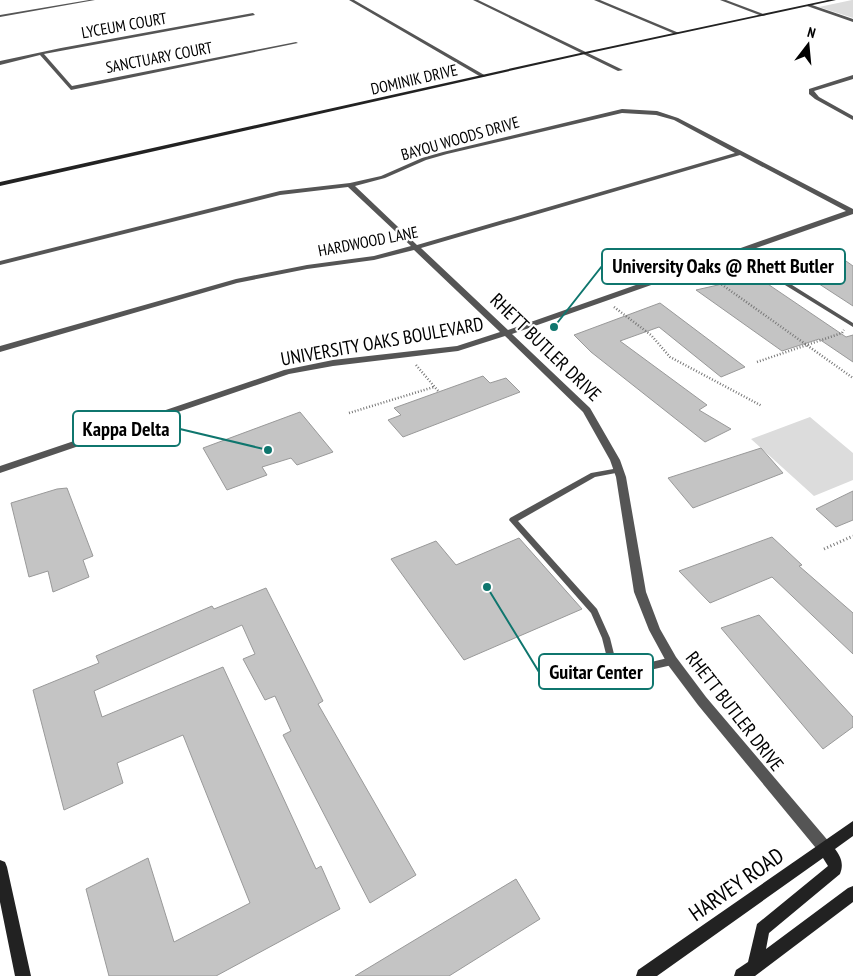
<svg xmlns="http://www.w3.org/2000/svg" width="853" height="976" font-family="'PT Sans Narrow',sans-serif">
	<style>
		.green { fill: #dcdcdc }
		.building { fill: #c4c4c4; stroke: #999 }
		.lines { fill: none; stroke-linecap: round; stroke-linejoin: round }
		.path-far1 { stroke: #777; stroke-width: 2.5; stroke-dasharray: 1 2; stroke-linecap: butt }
		.path { stroke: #777; stroke-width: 3; stroke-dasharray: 1 2.5; stroke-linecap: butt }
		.lane { fill: #555; fill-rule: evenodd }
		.street { fill: #555; fill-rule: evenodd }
		.secondary { fill: #222; fill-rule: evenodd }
		.labels { text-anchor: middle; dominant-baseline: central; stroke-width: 4.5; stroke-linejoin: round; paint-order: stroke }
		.far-street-label { font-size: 16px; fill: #000; stroke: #fff }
		.street-label { font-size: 19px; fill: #000; stroke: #fff }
		.near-street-label { font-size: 22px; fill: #000; stroke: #fff }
		.leader { fill: none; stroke: #0f766e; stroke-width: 2 }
		.callout-dot { fill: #0f766e; stroke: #fff; stroke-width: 2 }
		.callout { fill: #fff; stroke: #0f766e; stroke-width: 2 }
		.callout-label { font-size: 20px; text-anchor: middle; font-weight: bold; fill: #000 }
	</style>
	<rect width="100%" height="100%" fill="#fff"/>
	<path class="green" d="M853,0V18L819,7L852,0Z
		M810,417L853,453V480L814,496L751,439Z"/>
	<path class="building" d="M829,249L853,266V306L790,265Z
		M750,272L846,337L853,335V362L819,339L782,351L696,290L718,285Z
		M660,303L745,367L721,377L659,327L620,341L707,405L699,410L731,429L705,442L591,352L574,335Z
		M483,376L490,383L506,378L520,392L403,437L388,420L401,415L394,408Z
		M300,412L333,452L297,465L291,458L262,467L267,475L227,490L203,448Z
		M761,448L783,473L693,508L668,478Z
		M67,488L93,556L83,560L89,577L53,592L48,571L29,577L11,503L57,489Z
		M853,491V520L836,527L816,509Z
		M772,537L802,565L799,566L853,613V654L772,577L710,603L679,571Z
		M519,538L582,609L464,660L391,559L436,541L456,565Z
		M266,588L323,701L318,704L416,875L370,903L283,735L291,731L275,696L265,700L243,659L255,654L242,625L94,691L102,717L223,667L316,869L321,866L340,909L216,976H109L86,889L148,858L174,942L250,903L183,735L117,763L123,783L64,810L33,690L99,663L96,656L212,606L214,609Z
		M759,615L853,717V727L823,749L721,628Z
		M516,879L540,919L449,976H355Z"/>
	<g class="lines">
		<path class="path-far1" d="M707,274L853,378
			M614,307L651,335L670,357L762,406
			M757,362L842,333L844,330
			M416,365L439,392
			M349,413L434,387"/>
		<path class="path" d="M824,549L853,536"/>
		<path class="lane" d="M89,0H95L0,17V15Z
			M742,249H746L776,275L853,323V327L772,277L742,251Z
			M619,468H621L622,470L621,472L595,477L518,521L597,609L610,638L618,670L672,657L675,658L676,661L675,664L672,665L615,678L612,677L611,674L602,638L591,613L509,520L510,518L591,473Z"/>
		<path class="street" d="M349,0H354L486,76L481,77Z
			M473,0H478L623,70L618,71Z
			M594,0H600L679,33L675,34Z
			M720,0H726L766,15L762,16Z
			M809,4L853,19V22L807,6Z
			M253,13L255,15L44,54L72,86L296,42L298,43L71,90L40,55L0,65V61L61,48Z
			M853,75V79L814,91L819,97L853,116V120L815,99L809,94V89Z
			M622,109L657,111L678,118L853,209V214L512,334L590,408L620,460L626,477L646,592L660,629L676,657L706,697L830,843L832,848L830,853L825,855L820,853L698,705L668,665L649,630L634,592L616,477L610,460L583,412L505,336L458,351L333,366L289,374L0,473V466L284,370L333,360L457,346L500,332L414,250L374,260L307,269L237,283L0,352V346L236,279L307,265L374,256L411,246L348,187L280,195L0,265V261L280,191L350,183L381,176L422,158L443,152ZM622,113L656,115L674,120L735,153L417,245L355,186L385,178L426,160L447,154ZM740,155L846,211L508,330L421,248Z"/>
		<path class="secondary" d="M828,0H836L585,54L0,186V182L585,52Z
			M853,821V836L835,849C841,857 844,864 840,874L769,933L766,949L848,888L853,886V902L755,976H734L736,970L748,962L757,924L828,866L823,858L657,976H636L638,970Z
			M0,860L5,862L7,867L31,976H15L0,902Z"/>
	</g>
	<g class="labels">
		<g class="far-street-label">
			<text transform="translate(124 25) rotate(-10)">LYCEUM COURT</text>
			<text transform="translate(159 57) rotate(-11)">SANCTUARY COURT</text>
			<text transform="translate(414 79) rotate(-13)">DOMINIK DRIVE</text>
			<text transform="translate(460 138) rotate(-16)">BAYOU WOODS DRIVE</text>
			<text transform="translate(368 241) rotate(-11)">HARDWOOD LANE</text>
		</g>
		<g class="street-label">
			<text transform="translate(382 341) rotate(-10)">UNIVERSITY OAKS BOULEVARD</text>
			<text transform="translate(546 347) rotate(44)">RHETT BUTLER DRIVE</text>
			<text transform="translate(735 711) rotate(52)">RHETT BUTLER DRIVE</text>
		</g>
		<g class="near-street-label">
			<text transform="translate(736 884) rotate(-35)">HARVEY ROAD</text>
		</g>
	</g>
	<path class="leader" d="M554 327L602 266M268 450L180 429M487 587L539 672"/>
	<g class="callout-dot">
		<circle cx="554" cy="327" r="5"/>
		<circle cx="268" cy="450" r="5"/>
		<circle cx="487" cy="587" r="5"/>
	</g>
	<g class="callout">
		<rect x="602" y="249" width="243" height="35" rx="5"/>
		<rect x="73" y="411" width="107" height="35" rx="5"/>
		<rect x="539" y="654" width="114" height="35" rx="5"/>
	</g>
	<g class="callout-label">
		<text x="723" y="273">University Oaks @ Rhett Butler</text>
		<text x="126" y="436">Kappa Delta</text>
		<text x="596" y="679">Guitar Center</text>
	</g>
	<g transform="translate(808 45) rotate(16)" stroke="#ffffff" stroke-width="4" paint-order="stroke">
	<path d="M0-4L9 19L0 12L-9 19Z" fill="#000000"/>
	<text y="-8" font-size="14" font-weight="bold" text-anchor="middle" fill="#000000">N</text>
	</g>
</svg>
